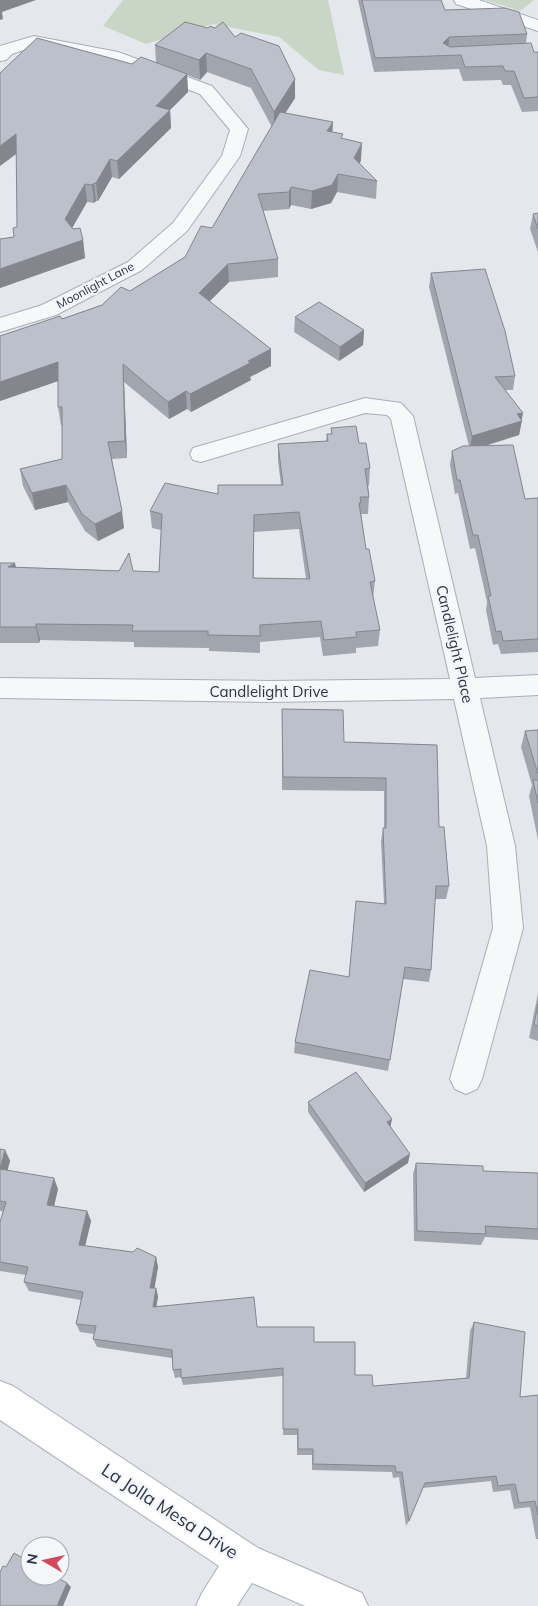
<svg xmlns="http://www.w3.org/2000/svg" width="538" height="1606" font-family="Mulish,sans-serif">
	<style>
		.green { fill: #c9d6c5 }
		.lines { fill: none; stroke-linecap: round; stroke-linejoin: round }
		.street-casing { stroke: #a9aeb7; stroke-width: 2 }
		.secondary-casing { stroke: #a9aeb7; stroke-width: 2 }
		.street { fill: #f7f8fa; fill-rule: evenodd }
		.secondary { fill: #fff; fill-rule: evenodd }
		.wall { fill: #a1a5ae; fill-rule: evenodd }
		.shaded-wall { fill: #83868d }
		.building { fill: #bbc0ca; stroke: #83868d; fill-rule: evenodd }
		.labels { text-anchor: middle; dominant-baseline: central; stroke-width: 4.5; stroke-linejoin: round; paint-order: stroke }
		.far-street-label { font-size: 12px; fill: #2b3445; stroke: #f4f6f9 }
		.street-label { font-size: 15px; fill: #2b3445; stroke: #f4f6f9 }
		.near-street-label { font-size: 18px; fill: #2b3445; stroke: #f4f6f9 }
	</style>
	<rect width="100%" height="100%" fill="#e4e7ec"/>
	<path class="green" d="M123,0H328L344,75L319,70L279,37L213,24L146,44L103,26Z
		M485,0H534L520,11Z"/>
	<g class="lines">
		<g class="street-casing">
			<path id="street" d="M454,0H479L538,20V31L456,4Z
				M34,36L118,52L212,86L248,129L240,156L187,231L142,270L56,315L0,332V318L42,305L128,262L173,223L222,156L230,130L200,94L108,60L35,46L12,54L6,60L0,61V46Z
				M365,398L401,403L413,416L475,678L538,675V695L480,698L515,846L523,928L482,1079L477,1089L466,1094L455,1089L450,1079L493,928L487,846L454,699L269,702L0,698V678L269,681L450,679L391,419L387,415L365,413L201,462L193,460L190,454L193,448Z"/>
		</g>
		<g class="secondary-casing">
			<path id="secondary" d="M0,1381L13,1386L258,1548L362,1593L368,1606H305L252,1583L237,1606H196L202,1593L219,1566L0,1420Z"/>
		</g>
		<use href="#street" class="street"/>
		<use href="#secondary" class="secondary"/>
	</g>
	<path class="wall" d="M358,0H441L445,10L527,34L526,44L534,52H538V111L522,112L511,85H503L501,80L463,81L459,69L374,72Z
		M235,37L295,79V98L285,113L332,132L343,139L361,160L360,164L377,181L376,199L337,192L331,203L311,209L291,205L289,209L263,211L278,259V277L229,282L209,301L271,349V366L250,377L251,380L191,412L187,409L169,419L124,382L127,458L112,459L124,528L98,541L85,531L68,502L35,510L23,486L20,469L62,459V425H61L58,407V381L0,401L62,319L102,305L130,291L185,257L212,228L272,127L251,88L207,72L200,80L187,75L188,92L170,110L171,128L119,179L112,177L98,201H96L94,203L87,202L72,228L83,240L85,258L0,288V239L14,237L17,227V154L132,64L156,62L155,45Z
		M538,213V252L530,229L533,214Z
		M431,273L515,376L513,390H506L522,421L519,435L485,446L525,499L538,498V652L501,654L498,644L493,645L486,610L487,602L475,548L470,549L458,493L455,494L450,465L452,451L469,446L429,287Z
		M295,317L364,330L363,345L339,361L294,332Z
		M331,428L359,443L370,468L369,486H368L369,497L368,514H361L366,549L375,581L373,598L380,630L378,646L356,648V653L323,656L320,637L260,642V653L209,651V648L134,647V642L40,640L39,643H0V563L16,567L159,572L161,530L152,528L150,511L218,494L281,485L278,461V444L326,441L327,434H331ZM299,529L306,579L254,578V532Z
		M282,709L344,742L437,745L439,827L449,886L446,899H435L431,970L429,982L403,979L388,1071L294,1053L295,1042L349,977L384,903L381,841L383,828H384V791L282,790Z
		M538,730V840L529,796L532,785L521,747L525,731Z
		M538,993V1041L529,1038Z
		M308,1102L392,1119L390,1127L408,1163L364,1192L308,1112Z
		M0,1149L5,1150L10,1161L7,1170L58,1189L54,1206L87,1211L91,1221L85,1246L156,1257L158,1267L154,1288H156L158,1297L156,1306L257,1327L314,1342L355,1375L373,1386L466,1378L470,1331L474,1322L520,1397L538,1395V1539H536L530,1507L514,1509L510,1490L493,1492L491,1481L423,1488L409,1521L406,1526L399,1477L393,1478L392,1472L312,1470V1455H297V1435H283V1376L183,1385L181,1377L175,1378L173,1370L172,1358L97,1347L93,1339L94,1334L80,1332L76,1324L81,1300L29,1291L24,1282L26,1275L0,1271V1222L3,1211H0Z
		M416,1163L483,1171L538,1173V1240L485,1237L481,1245L414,1241L413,1174Z"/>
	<path class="shaded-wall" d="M0,0H36L2,12L3,19L0,20Z
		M449,37L448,51L443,43Z
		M206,53L207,72L200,80L199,60Z
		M187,74L188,92L170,110L171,128L119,179L117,161L156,106Z
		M295,79V98L274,131V112Z
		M333,122L332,140L327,131Z
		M16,134L19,152L0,166V146Z
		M362,143L361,160L353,175L354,158Z
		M110,159L112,177L98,201L96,183Z
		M338,174L337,192L331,203L311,209L312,191Z
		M94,183L96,201L94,203L92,185Z
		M85,184L87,202L67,237L65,219Z
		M291,187V205L289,209V192Z
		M83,240L85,258L0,288V269Z
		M228,264L229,282L200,311L199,293Z
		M364,330L363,345L339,361L340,347Z
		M271,349V366L250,377L251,380L191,412L190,394Z
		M58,362L61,380L0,401V382Z
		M123,364L124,382L127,458L125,441Z
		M186,391L187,409L169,419L168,402Z
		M523,413L519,435L470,450L472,436L517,414Z
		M66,485L68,502L35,510L32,493Z
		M122,511L124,528L98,541L95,524Z
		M15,563L19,580L8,567Z
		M36,624L40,640L39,643L36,627Z
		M392,1119L390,1129L387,1122Z
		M5,1150L10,1161L5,1180L0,1169Z
		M410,1154L408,1163L364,1192L365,1183Z
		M54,1178L58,1189L52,1215L47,1205Z
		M87,1211L91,1221L83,1255L79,1245Z
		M156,1257L158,1267L153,1297L150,1288Z
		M156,1288L158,1297L155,1315L153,1307Z
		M67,1583L71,1587L63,1606H57Z"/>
	<path class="building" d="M362,0H441L445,10L505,8L519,12L527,34L449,37L443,43L450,47L531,43L534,52H538V97L524,98L514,71H505L503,66L465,67L461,55L375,58Z
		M185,22L208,28L210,26L215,28L223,22L235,37L241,33L279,46L295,79L274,112L251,69L206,53L199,60L155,45Z
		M37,38L132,64L141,57L187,74L156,106L170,110L117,161L110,159L96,183H94L92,185L85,184L65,219L73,229L80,228L83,240L0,269V239L14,237L13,228L17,227L16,134L0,146V73Z
		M280,112L333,122L327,131L343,134L341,138L362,143L354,158L377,181L338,174L332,185L312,191L291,187L289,192L258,194L278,259L228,264L199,293L271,349L248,361L250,363L190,394L186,391L168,402L123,364L125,441L108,442L122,511L95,524L82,514L66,485L32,493L20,469L62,459V407H58V362L0,382V336L60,316L62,319L102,305L121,287L130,291L185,257L201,226L212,228Z
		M538,213V229L533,214Z
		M485,269L505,331L515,376L495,377L523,413L517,414L522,421L472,436L431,273Z
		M319,302L364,330L340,347L295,317Z
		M356,426L359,443H366L370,468L365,469L369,497H360L361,503H359L366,549H369L375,581L370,582L380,630L356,632L357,637L324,640L321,621L260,625V636L208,635V631H132L133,625L36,624V627H0V563H15L8,567L119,571L129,553L133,571L159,572L162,514L150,511L165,483L218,494V485H283L278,444L328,441L327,434H332L331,428ZM299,512L310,579L253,578L254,515Z
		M513,445L525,499L538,498V639L503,641L501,631L496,632L488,596H491L478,535H473L460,480H457L452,451L463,446Z
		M282,709L343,710L344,742L437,745L439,827H444L449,886H436L431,970L405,967L390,1060L295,1042L310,970L349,977L356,901L386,904L383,828H386V778L283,777Z
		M538,730V774L525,731Z
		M533,780H538V803Z
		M538,1004V1026L534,1025Z
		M356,1072L392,1119L387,1122L410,1154L365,1183L308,1102Z
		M0,1149L5,1150L0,1169L54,1178L47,1205L87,1211L79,1245L133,1252L137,1248L156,1257L150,1288H156L153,1307L254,1297L257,1327H314V1342H355V1375H372L373,1386L469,1378L474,1322L525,1332L520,1397L538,1395V1515L535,1501L519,1503L515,1484L498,1486L496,1476L425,1483L409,1521L402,1472H396L395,1466L313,1464V1449H298V1429H283V1368L181,1378V1369L173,1370L172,1350L93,1339L96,1326L76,1324L83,1292L24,1282L28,1267L0,1262V1222L6,1202L0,1201Z
		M416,1163L483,1166V1171L538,1173V1229L485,1226L486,1234L417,1231Z
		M14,1553L30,1562V1576H54L67,1583L57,1606H0V1572L3,1566L6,1567Z"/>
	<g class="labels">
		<g class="far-street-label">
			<text transform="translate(95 285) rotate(-28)">Moonlight Lane</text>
		</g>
		<g class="street-label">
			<text transform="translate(455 644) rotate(77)">Candlelight Place</text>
			<text x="269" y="691">Candlelight Drive</text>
		</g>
		<g class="near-street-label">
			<text transform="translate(170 1511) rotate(33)">La Jolla Mesa Drive</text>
		</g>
	</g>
	<g transform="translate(45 1561) rotate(279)"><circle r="24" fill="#f4f6f9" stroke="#a4a8b1"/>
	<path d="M0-4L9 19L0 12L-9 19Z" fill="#d1495b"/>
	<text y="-8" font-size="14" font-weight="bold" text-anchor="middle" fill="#2b3445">N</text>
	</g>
</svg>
